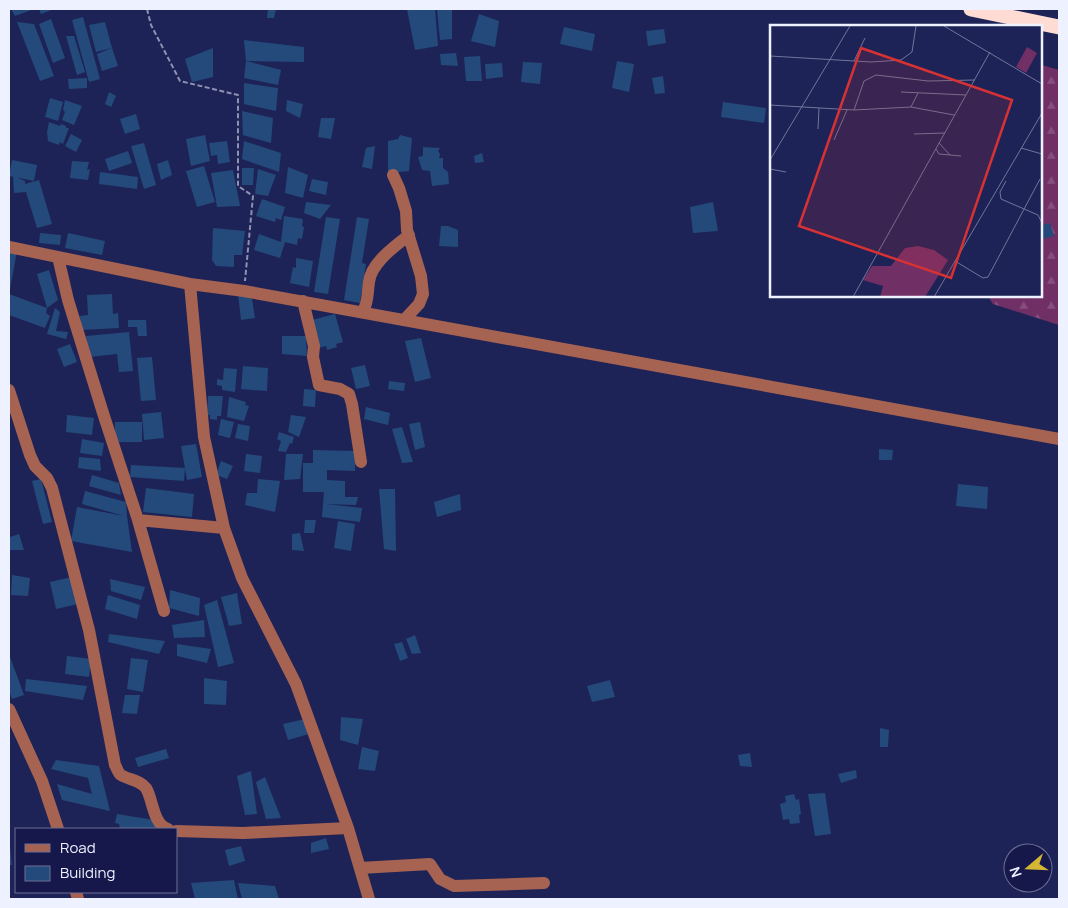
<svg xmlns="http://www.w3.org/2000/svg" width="1068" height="908" font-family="Manrope,sans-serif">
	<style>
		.forest { fill: url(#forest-firs) }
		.building { fill: #234a7a }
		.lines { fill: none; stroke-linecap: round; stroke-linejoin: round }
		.path { stroke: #8e91b1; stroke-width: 2; stroke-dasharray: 5 2.5; stroke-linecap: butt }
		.minor { stroke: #a76352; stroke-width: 12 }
		.highway { stroke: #ffdcd3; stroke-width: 15 }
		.inset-road { fill: none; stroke: #71759a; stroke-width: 1 }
		.view { fill: #d73233; fill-opacity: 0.15; stroke: #d73233; stroke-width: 2.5 }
		.inset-edge { fill: none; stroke: #eef1ff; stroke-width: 2.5 }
	</style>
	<defs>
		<pattern id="forest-firs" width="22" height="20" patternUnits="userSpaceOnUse" patternTransform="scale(1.25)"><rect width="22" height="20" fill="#713065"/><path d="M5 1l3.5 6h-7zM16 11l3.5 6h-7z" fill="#864e7c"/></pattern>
	</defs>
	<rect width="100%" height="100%" fill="#1e2357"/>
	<path class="forest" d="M1042,65L1059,70V325L993,304L988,296H1042Z"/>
	<path class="building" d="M11,9H34L15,16Z
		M39,9H54L41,14Z
		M268,9H276L274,18H267Z
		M407,9H435L438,46L415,50Z
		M437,9H452V39L440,40Z
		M479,14L499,21L495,47L471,41Z
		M83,17L100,79L89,82L72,20Z
		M51,19L65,58L53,63L39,24Z
		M17,22L34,24L54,76L40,81Z
		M105,22L112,48L96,52L89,25Z
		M564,27L595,34L592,51L560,44Z
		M664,29L666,43L648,46L646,31Z
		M66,36H74L85,72L77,75Z
		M244,40L304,47V62L246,61Z
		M112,48L118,66L102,71L97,54Z
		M213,48V77L192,82L185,59Z
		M456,53L458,66L441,65L440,54Z
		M480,56L482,81H466L464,57Z
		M246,61L281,70L278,85L244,78Z
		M617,61L634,64L629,92L612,88Z
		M523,62L542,63L540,84L521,82Z
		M502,63L503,77L486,79L485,64Z
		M663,76L665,93L655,94L652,78Z
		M87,78V88L69,89L68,79Z
		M244,83L278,88L276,111L244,104Z
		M109,92L116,96L111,107L105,104Z
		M50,98L63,102L58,121L45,117Z
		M65,100L82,106L74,125L62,120L65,112L63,110Z
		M287,100L303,104L300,118L286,111Z
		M723,102L766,108L764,123L721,117Z
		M242,111L273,118L271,143L243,135Z
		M136,114L140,129L125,134L120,119Z
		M321,118H335L331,139L318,137Z
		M49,122L60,126L61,124L66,126V128H69L63,144L60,142L59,145L48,141L47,132Z
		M71,134L82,140L76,152L65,146Z
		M205,135L210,161L191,166L186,139Z
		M400,135L412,138L409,171L388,173V141L398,139Z
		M227,141L230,162L218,164L217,155L211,156L209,143Z
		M244,141L281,153L279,172L242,159Z
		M144,143L156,185L144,189L131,146Z
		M375,146L372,169L362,167L366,148Z
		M423,147L440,148L438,151L440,154L439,158H443V168L448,172L449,184L432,186L430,171L422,170L418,157L423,156Z
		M128,151L132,163L109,171L105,159Z
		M482,153L484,162L475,163L474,156Z
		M12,160L37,165L34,181L9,176Z
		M168,160L172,175L161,180L157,164Z
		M72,161L89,162L87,170L90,169L88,180L70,178Z
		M204,166L215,202L197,207L186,171Z
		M288,167L308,175L303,198L285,193Z
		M242,168H254L253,185H242Z
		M258,169L276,175L268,196L255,194Z
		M233,170L240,206L217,207L211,173Z
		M100,172L138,177L137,189L99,184Z
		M13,176L25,181V184L39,180L52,224L37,228L26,192L14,193Z
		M312,179L328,182L326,195L309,191Z
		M262,199L285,207L281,220L276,218L275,222L256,216Z
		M306,202L331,205L320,219L304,213Z
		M713,202L718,231L693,233L690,207Z
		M284,216L303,219L302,226L304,227L302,239L298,238L297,245L285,242L280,258L254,250L259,234L281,242Z
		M326,217L340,219L328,294L314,292Z
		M357,217L369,219L362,263L366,264L360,303L344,300Z
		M1050,223L1054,236L1042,239V225Z
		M441,226H448L458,230V247L439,246Z
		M213,228L245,231L242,255H234V267L216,266L212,260Z
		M40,233L61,235L60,245L39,243Z
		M68,233L105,241L102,255L65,248Z
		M9,250L17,251L10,289H9Z
		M296,258L313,261L309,287L290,283L293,267L296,268Z
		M49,270L58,300L47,308L37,274Z
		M251,293L255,318L241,320L238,294Z
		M9,294L47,308L46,313L50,316L45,328L9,315Z
		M112,294L113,314L118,313L119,328L81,330L80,316L88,315L87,295Z
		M55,308L60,312L56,331L68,332L66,339L47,334Z
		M335,314L343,342L336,344L337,347L327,350L326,346L319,348L312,320Z
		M128,320H146L147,336H138L137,327H128Z
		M129,332L133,371L119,372L117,354L89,357L86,336Z
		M282,336H306L307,356L282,354Z
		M421,338L431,378L415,382L405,341Z
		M70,344L77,362L64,367L57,349Z
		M152,357L156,400L141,401L137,358Z
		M365,365L370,386L356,389L351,368Z
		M243,366L268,368L267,391L241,389Z
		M224,368L237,369L235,392L222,390V386L217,385V379L223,380Z
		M389,381L405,383L404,391L388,389Z
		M304,389L316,390L315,407L303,406Z
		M208,396H223L221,416H217V420L210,419V415H207Z
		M229,397L246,402L245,405L249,406L244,421L227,417Z
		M366,407L390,413L388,425L364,419Z
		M161,412L164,438L144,440L142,414Z
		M67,415L94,418L92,435L66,432Z
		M291,415L306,417L299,437L288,432Z
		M221,419L234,422L230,438L218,435Z
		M115,422H142V442H115Z
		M420,422L425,447L415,450L409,424Z
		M238,424L250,426L248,441L235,438Z
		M402,427L413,462L402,463L392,429Z
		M279,432L294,437L292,444L290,443L286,452L278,451L281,441L277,439Z
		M82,439L104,443L102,456L80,453Z
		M196,444L202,477L187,480L181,446Z
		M879,449L893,450L892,460H879Z
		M313,450L355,451V471L327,470V480L345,481V497H358L356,505L326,504L362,508L360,522L322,517L324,492H303V463H313Z
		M246,454L262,456L260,473L244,471Z
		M286,454H303L300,479L284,480Z
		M79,457L100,459L101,471L78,468Z
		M221,461L233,466L227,479L216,475Z
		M131,465L185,468L184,481L130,477Z
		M92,475L119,483L121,495L89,486Z
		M41,479L52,522L43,524L32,481Z
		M258,479L280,481L275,512L245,505L247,493H257Z
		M958,484L988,487L987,509L956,506Z
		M146,488L194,494L192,517L143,512Z
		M379,489H395L396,551L384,549Z
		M85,491L126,502L127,516L132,552L71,541L77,507L124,516L82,504Z
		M460,494L461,510L437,517L434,502Z
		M305,520H316L314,533H304Z
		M338,521L355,524L351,551L334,548Z
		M300,533L304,551L292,550V534Z
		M19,534L24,550H10V537Z
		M12,575L30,578L28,596L11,595Z
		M72,577L78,604L56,609L50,582Z
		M110,579L145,587L141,600L111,591Z
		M170,590L200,598L199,616L169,608Z
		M237,593L242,624L229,626L221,597Z
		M108,595L140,605L137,619L105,609Z
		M217,600L234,663L218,667L204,605Z
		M204,620L205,637L174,638L172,625Z
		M109,634L165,641L159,654L108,642Z
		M415,635L421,653L412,654L406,639Z
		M402,642L408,658L400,661L394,644Z
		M177,644L211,649L207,663L177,656Z
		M9,654L24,695L12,699L9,690Z
		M67,656L91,659L89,677L65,674Z
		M131,658L148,660L143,692L127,689Z
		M204,678L227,681L226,705L204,704Z
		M26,679L87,686L83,700L25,691Z
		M610,680L615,697L592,702L587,686Z
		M125,695H140L137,714L122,713Z
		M341,717L363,719L358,745L340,740Z
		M305,719L309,734L288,740L283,724Z
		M880,728L889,730L888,747H880Z
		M362,747L379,751L375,771L358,769Z
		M166,749L169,758L138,767L135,758Z
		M750,753L752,767L740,766L738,755Z
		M56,760L99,766L110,811L62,800L57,784L92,794L88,778L51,769Z
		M856,770L857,778L841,783L838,774Z
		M251,771L257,814L245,815L237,776Z
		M265,777L281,818L266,819L256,782Z
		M825,793L831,834L815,836L808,794Z
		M794,794L796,800L799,799L801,814L799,815L800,823L790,824L789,819L783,820L780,804L786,802L785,796Z
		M117,814L154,820L156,829H120L119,824L115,823Z
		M326,838L329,849L311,853V843Z
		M241,846L245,861L229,866L225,850Z
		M9,847H10L12,865H9Z
		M234,880L238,899H195L191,883Z
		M238,883L275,886L279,899H242Z"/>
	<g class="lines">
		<path class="path" d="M147,9L151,25L180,81L238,95V186L253,196L245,281"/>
		<path class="minor" d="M393,175L399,188L406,211L407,230L421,276L423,294L419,304L404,320
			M9,247L190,284L244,291L1059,439
			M58,257L68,300L103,413L138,520L164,611
			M190,284L204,437L224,528L242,578L296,684L348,828L369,899
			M303,301L314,346L313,357L319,385L340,389L349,394L352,404L361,462
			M363,312C369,299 367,295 369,282C371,263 395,246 409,235
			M9,390L30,455L35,466L47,478L52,488L89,630L115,765C117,768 118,773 121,775C129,780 140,780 146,788C153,799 153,825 168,829
			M138,520L224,528
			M9,709L42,781L58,829
			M176,831L243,833L348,828
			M360,868L430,864L440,879L454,886L544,883
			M76,892L78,899"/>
		<path class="highway" d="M971,9L1059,27"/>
	</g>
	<g transform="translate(770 25)">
		<rect width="272" height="272" fill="#1e2357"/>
		<path d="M257,22L267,28L256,48L246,42Z" fill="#713065"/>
		<path d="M148,221L164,225L178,235L155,272H110L113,261L93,255L102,241H121L135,223Z" fill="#713065"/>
		<path class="inset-road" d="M174,1L272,59M0,31L101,37L131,35L142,27L146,1M84,36L95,13M131,67L196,70M0,80L84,85L141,82L184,90M141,82L148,68M84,85L94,56L106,50L158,56L205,55M48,104L49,83M144,109L175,108M64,115L77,85M169,118L180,130M251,123L272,129M166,124L169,129L191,131M0,135L80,1M0,144L16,147M236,156L230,167L231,174L268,190L272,198M185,236L213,253L218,252L270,154M83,272L220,27M164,272L272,88"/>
		<path class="view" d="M91,23L242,75L181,253L29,201Z"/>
		<rect width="272" height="272" class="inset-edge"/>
	</g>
	<rect width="1068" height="908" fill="none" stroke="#eef1ff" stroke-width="20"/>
	<rect x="15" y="828" width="162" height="65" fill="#16184c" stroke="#6c6f94"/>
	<rect x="25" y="844" width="25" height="8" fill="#a76352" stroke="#6c6f94"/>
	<text x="60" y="853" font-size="15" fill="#eef1ff">Road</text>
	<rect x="25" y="866" width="25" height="15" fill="#234a7a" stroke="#6c6f94"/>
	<text x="60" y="878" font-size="15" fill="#eef1ff">Building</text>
	<g transform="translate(1028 868) rotate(251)"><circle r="24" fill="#16184c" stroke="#6c6f94"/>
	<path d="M0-4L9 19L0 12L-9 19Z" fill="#d4b635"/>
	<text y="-8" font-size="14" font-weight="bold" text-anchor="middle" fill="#eef1ff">N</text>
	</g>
</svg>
